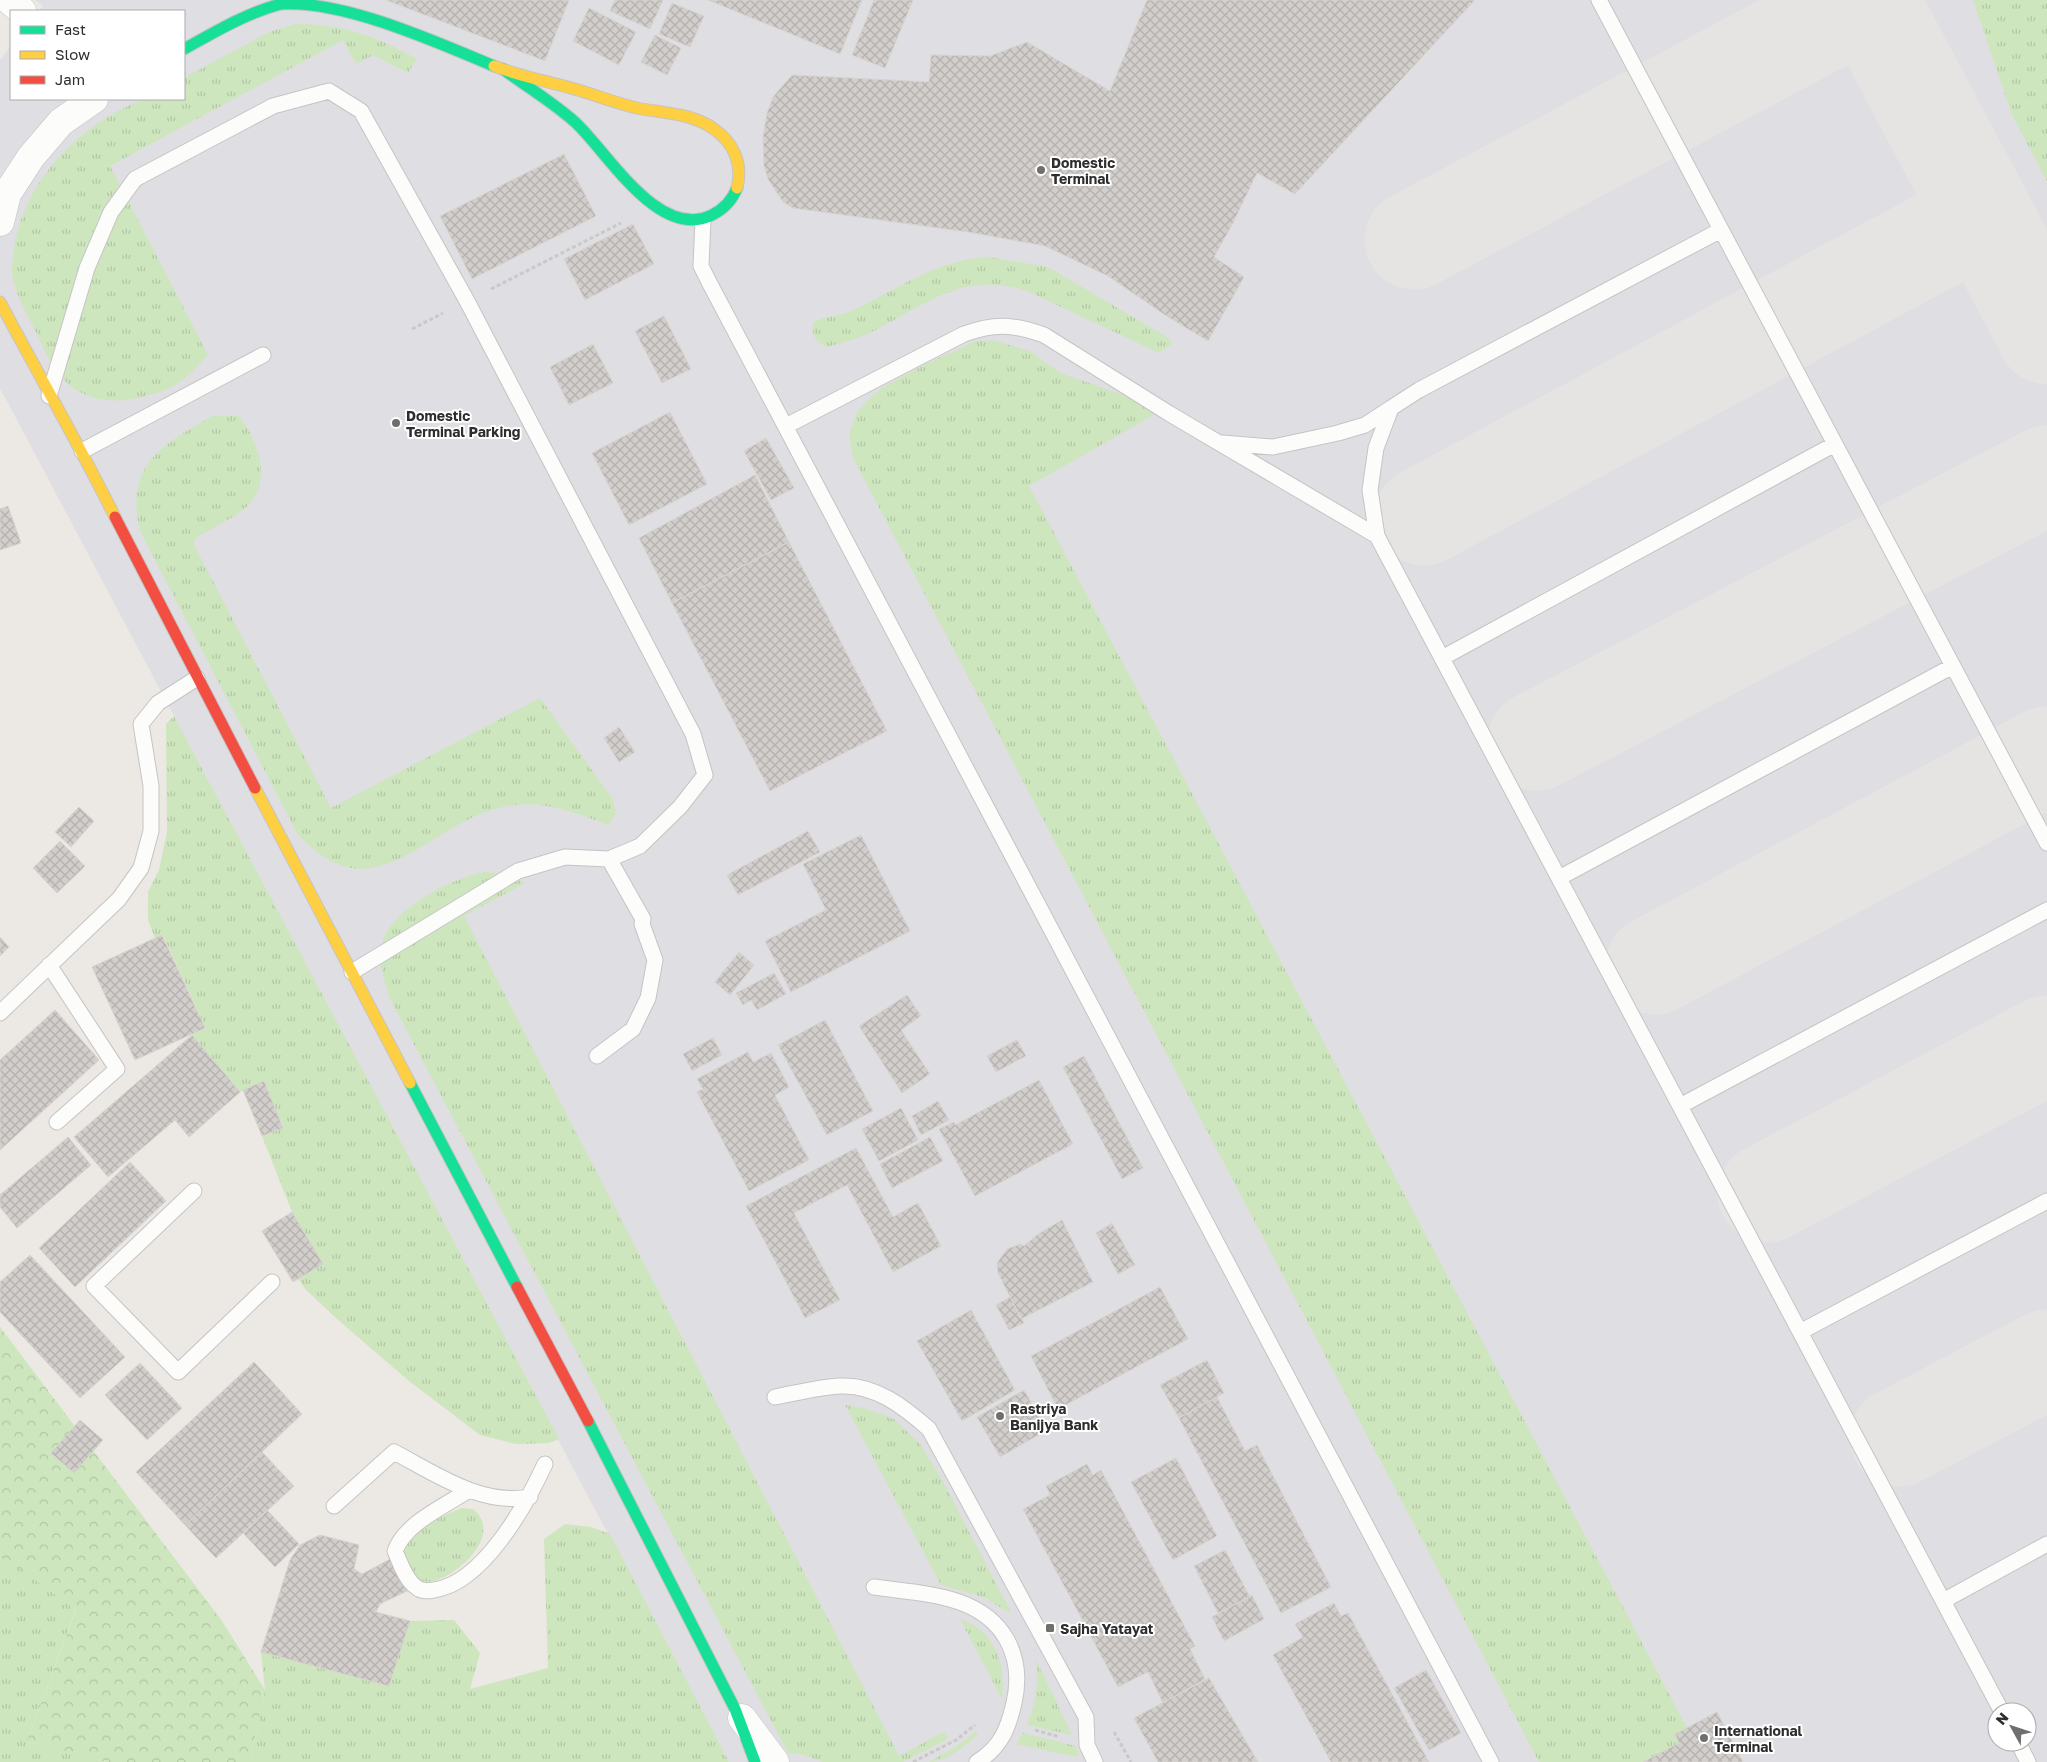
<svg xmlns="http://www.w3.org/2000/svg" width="2047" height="1762" font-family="'Golos Text',sans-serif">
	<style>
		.airport { fill: #dfdee2; fill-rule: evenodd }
		.grass { fill: url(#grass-tufts) }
		.forest { fill: url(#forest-crowns) }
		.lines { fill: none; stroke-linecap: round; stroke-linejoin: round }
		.taxiway { stroke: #e6e4e2; stroke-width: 99 }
		.building { fill: url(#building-cross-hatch); stroke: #d7d4d0 }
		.lane-casing { stroke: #c5c4c5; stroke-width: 17 }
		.street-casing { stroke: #c5c4c5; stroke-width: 29 }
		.fast-casing { stroke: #c5c4c5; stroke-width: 13 }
		.slow-casing { stroke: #c5c4c5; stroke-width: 13 }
		.jam-casing { stroke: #c5c4c5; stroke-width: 13 }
		.path { stroke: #c9c9c8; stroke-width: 3; stroke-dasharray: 4 2.5; stroke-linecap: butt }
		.lane { stroke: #fcfcfb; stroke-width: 15 }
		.street { stroke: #fcfcfb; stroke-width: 28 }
		.fast { stroke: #16e098; stroke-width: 11 }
		.slow { stroke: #ffcf43; stroke-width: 11 }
		.jam { stroke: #f24e42; stroke-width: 11 }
		.poi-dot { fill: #706f6e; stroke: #fff; stroke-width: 2 }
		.labels { text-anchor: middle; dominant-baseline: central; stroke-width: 4; stroke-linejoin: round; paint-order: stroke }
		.poi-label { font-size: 14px; font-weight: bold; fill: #2e2e2e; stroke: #fff; text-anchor: start }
	</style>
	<defs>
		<pattern id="grass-tufts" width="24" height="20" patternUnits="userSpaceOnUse" patternTransform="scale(1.25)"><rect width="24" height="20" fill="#cee6be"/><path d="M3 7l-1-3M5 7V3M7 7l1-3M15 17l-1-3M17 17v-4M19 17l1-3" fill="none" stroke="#b1c6a4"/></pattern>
		<pattern id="forest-crowns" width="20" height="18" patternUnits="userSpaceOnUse" patternTransform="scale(1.25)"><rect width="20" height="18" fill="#cee6be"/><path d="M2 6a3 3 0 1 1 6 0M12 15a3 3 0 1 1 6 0" fill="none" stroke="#b1c6a4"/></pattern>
		<pattern id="building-cross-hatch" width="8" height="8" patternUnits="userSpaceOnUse" patternTransform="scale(1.25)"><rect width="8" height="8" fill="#d1cecb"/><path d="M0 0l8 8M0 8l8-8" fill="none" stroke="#b4b1af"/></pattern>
	</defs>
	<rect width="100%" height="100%" fill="#ece8e4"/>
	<path class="airport" d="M35,0H2047V1762H729L0,388V60L11,46V99H184V11H39L43,6ZM1997,1712H2027V1742H1997Z"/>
	<path class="grass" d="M1973,0H2047V181L2012,115Z
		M295,24C343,24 376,36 417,59L408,73L373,55L356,64L343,40L110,166L208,355C198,365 189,376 178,383C169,390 157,393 146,396C113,405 81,402 58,373C48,360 42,344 35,330C26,312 15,293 12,274C11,267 13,258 14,251C22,182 80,124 142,100C153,95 172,99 184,99V78L269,32Z
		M989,257L1048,267L1167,337L1172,341L1171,345L1159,353L1027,291C968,271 930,301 881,327C864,337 845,342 827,347C816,342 811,336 813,323C823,316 837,317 849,312C896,291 936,259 989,257Z
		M992,340L1030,351L1060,373L1164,409L1029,486L1687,1728L1675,1734L1679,1743L1643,1762H1539L853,458L849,436L856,414L868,400L883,387L928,363L976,341Z
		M212,416H239C259,441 274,485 244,509C230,520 212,528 197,537L193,543L331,808L540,698L612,798L616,814L608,825C574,812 540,798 502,807C424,825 374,919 297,833L141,533C122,467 162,445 212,416Z
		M174,716L559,1439L549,1443L516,1444L480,1435L409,1381L337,1319L306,1290L298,1279L323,1264L292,1212L262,1136L283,1127L264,1081L240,1092L191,1034L205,1027L163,935L155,938L148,920V892L159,870L167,832L166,724Z
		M486,872L503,874L525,883L464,916L899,1756L944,1732L948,1739L903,1762H823L804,1755L788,1753L389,997C384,978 377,960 383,940C394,908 455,876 486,872Z
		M845,1405L864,1408L894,1419L920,1444L940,1476L1012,1614L983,1597L941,1585Z
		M462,1508L473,1509C509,1538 442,1589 422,1581C412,1576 407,1566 401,1558C402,1553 403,1547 405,1542C413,1528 447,1514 462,1508Z
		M565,1524L591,1527L610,1534L729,1762H250L265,1690L261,1652L388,1686L410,1621L454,1620L480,1653L470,1689L548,1668L544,1539Z
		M0,1554L76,1609L27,1741L106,1762H0Z
		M960,1619C996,1631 1006,1665 1002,1699Z
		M1036,1659L1072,1735L1027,1725C1036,1702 1039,1683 1036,1659Z
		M976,1731L978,1734C965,1746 947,1762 929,1762L957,1746Z
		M1023,1733L1076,1746L1079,1755L1076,1757L1016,1744Z"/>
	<path class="forest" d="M0,1327L222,1621L265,1690L250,1762H106L27,1741L76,1610L0,1554Z"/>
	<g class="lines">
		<path class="taxiway" d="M1869,0L2047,335
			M1414,240L1865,0
			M1424,516L1983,215
			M1537,741L2047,475
			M1655,965L2047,756
			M1767,1193L2047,1045
			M1899,1437L2047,1359"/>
	</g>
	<path class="building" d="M386,0H569L545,61Z
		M615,0H663L650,29L610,11Z
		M708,0H862L840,54Z
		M874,0H913L885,68L852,55Z
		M1147,0H1475L1295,194L1257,173L1232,225L1214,257L1244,277L1208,341L1165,315L1108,276L1045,246L968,232L793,208L783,202L768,179L764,166L763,137L767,113L773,97L792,75L929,82L931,55L990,56L1027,42L1110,91Z
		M672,3L704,16L690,47L659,34Z
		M589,8L636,32L619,65L573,41Z
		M655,35L681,48L667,75L641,62Z
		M564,154L596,216L472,279L440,216Z
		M633,224L654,264L585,300L564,259Z
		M664,316L691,369L662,383L635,331Z
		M593,344L613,383L569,405L550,367Z
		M670,412L707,484L629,525L592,453Z
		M766,438L794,488L771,500L744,451Z
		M755,475L789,542L672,603L639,538Z
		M8,506L21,543L0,550V509Z
		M789,542L887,731L770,791L672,603Z
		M619,727L635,752L619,762L604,738Z
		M79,807L94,821L71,847L55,832Z
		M808,831L820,852L738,895L727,875Z
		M861,835L910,931L791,992L765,941L826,910L803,864Z
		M60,841L85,866L57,893L33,868Z
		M162,935L205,1028L135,1060L92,967Z
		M0,937L9,947L0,956Z
		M739,952L754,965L730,995L715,982Z
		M774,973L786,994L757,1010L751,1000L743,1005L736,993Z
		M907,995L921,1016L901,1030L930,1074L902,1093L859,1026Z
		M55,1010L99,1060L0,1150V1060Z
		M825,1020L873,1111L827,1135L778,1045Z
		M192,1035L240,1092L189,1137L175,1120L108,1177L74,1137Z
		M713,1038L722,1055L692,1071L683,1054Z
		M1017,1040L1026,1056L996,1072L987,1056Z
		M748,1052L753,1062L771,1053L789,1087L775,1095L809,1160L749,1191L697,1092L703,1089L697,1079Z
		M1084,1056L1143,1168L1122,1179L1063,1067Z
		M1039,1080L1073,1144L975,1196L939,1129L954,1122L955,1125Z
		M264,1081L283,1128L262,1136L243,1090Z
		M938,1101L949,1120L921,1135L912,1116Z
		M901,1108L918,1140L879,1161L862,1129Z
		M68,1137L91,1165L17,1228L0,1207V1195Z
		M930,1137L943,1161L892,1188L880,1164Z
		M856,1148L893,1217L918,1203L941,1246L893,1272L847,1185L794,1213L840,1300L805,1318L746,1206Z
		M130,1162L166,1201L75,1287L39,1248Z
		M292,1212L323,1264L293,1282L262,1231Z
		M1062,1220L1093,1282L1021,1319L998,1273L997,1263L1007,1249L1020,1244L1024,1246L1038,1234Z
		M1112,1223L1135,1265L1118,1274L1096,1233Z
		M30,1255L125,1357L80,1398L0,1312V1282Z
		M1160,1287L1188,1339L1058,1409L1031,1356Z
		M1010,1297L1024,1323L1009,1330L996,1305Z
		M971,1310L1015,1390L962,1421L917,1341Z
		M1207,1360L1224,1393L1179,1418L1160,1385Z
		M254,1362L302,1414L185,1525L136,1472Z
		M140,1363L182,1408L147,1440L105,1395Z
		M1024,1390L1047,1430L1000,1457L977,1417Z
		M1217,1397L1245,1451L1257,1445L1331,1587L1281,1613L1179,1418Z
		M80,1420L103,1440L74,1473L51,1453Z
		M262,1452L294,1486L216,1558L185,1525Z
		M1176,1458L1217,1536L1173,1560L1131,1482Z
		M1087,1464L1093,1475L1101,1470L1195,1646L1190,1649L1205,1679L1163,1703L1148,1672L1118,1687L1023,1509L1050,1495L1046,1486Z
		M267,1510L299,1544L275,1567L243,1533Z
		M320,1535L359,1545L354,1569L362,1574L396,1556L409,1590L380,1604L376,1612L410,1621L389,1686L261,1652L290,1560L300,1545Z
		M1225,1550L1250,1597L1218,1613L1194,1566Z
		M1252,1595L1264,1619L1224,1641L1212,1617Z
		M1334,1603L1341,1616L1348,1613L1429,1762H1331L1273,1655L1303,1637L1295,1624Z
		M1426,1670L1461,1733L1429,1750L1394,1688Z
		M1209,1678L1258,1762H1158L1134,1718Z
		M1717,1712L1743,1762H1643L1679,1743L1675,1734Z"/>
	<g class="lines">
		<g class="lane-casing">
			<path id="lane" d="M1599,0L2047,843
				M703,220L701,266L709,282L1491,1762
				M1721,230L1419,390L1391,408L1376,448L1370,490L1377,536L2002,1712
				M49,396L87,268L111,212L135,179L273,106L329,91L361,111L467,301L693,734L705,775L680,807L640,846L609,859
				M786,426L964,334C995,323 1013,324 1044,335L1170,414L1377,536
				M1222,443L1273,447L1338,433L1365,425L1391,408
				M82,451L263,355
				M1442,658L1835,444
				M1559,878L1953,666
				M49,965L117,1069L57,1122
				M352,972L518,871L565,857L609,859L643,919L642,924L655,960L648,998L633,1029L597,1056
				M0,1013L119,899L141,868L151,831V786L141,724L158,703L197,678
				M1680,1106L2047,910
				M194,1191L94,1286L178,1372L272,1282
				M1800,1332L2047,1201
				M775,1397C796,1393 819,1387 840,1386C875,1384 904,1407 929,1429L1086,1717L1087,1745L1095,1762
				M469,1490C445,1506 405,1523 395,1551C400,1562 405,1579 416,1587C421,1592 428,1591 434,1590C483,1583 526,1505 545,1464
				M334,1506L394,1452C436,1474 481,1506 530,1497
				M874,1587C920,1594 981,1593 1007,1640C1018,1660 1019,1681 1014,1703C1008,1729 1001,1747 977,1762
				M1943,1601L2047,1544
				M2018,1742L2028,1762"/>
		</g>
		<g class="street-casing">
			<path id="street" d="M9,0L22,11
				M0,222L7,194L31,157L61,122L94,99
				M742,1718L775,1762"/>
		</g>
		<g class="fast-casing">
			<path id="fast" d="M184,49C215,32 246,13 281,4C344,0 436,42 494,66
				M503,69C527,87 554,103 576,123C608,153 659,241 712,215C724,209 732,201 737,188
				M410,1083L517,1287
				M588,1421L735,1709L755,1762"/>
		</g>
		<g class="slow-casing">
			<path id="slow" d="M494,66C519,76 546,81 571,88C593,94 615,103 637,108C662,113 692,113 714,129C734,143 743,164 737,188
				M0,302C38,374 79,444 115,517
				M255,788L410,1083"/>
		</g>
		<g class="jam-casing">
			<path id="jam" d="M115,517L255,788
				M517,1287L588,1421"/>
		</g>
		<path class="path" d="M491,289L621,223
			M412,329L443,313
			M1035,1730L1060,1737
			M1114,1732L1131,1762
			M913,1762L956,1740L975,1725"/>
		<use href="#lane" class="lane"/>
		<use href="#street" class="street"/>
		<use href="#fast" class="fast"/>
		<use href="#slow" class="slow"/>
		<use href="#jam" class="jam"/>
	</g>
	<g class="poi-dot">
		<circle cx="1041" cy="170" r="5"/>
		<circle cx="396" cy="423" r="5"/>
		<circle cx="1000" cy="1416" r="5"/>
		<rect x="1045" y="1623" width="10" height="10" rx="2.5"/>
		<circle cx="1704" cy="1738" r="5"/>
	</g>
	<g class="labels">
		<g class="poi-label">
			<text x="1051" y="162">Domestic<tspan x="1051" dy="16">Terminal</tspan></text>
			<text x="406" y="415">Domestic<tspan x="406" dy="16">Terminal Parking</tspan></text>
			<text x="1010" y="1408">Rastriya<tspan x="1010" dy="16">Banijya Bank</tspan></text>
			<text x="1060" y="1628">Sajha Yatayat</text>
			<text x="1714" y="1730">International<tspan x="1714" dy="16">Terminal</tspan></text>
		</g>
	</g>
	<rect x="10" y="10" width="175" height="90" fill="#ffffff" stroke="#ababab"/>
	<rect x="20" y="26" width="25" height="8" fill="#16e098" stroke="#ababab"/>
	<text x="55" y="35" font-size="15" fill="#2e2e2e">Fast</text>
	<rect x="20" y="51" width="25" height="8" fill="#ffcf43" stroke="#ababab"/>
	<text x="55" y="60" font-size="15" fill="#2e2e2e">Slow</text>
	<rect x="20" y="76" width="25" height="8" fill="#f24e42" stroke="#ababab"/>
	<text x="55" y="85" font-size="15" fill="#2e2e2e">Jam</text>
	<g transform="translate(2012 1727) rotate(310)"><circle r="24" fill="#ffffff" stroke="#ababab"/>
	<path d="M0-4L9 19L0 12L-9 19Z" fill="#706f6e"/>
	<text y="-8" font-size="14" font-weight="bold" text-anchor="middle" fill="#2e2e2e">N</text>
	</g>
</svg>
